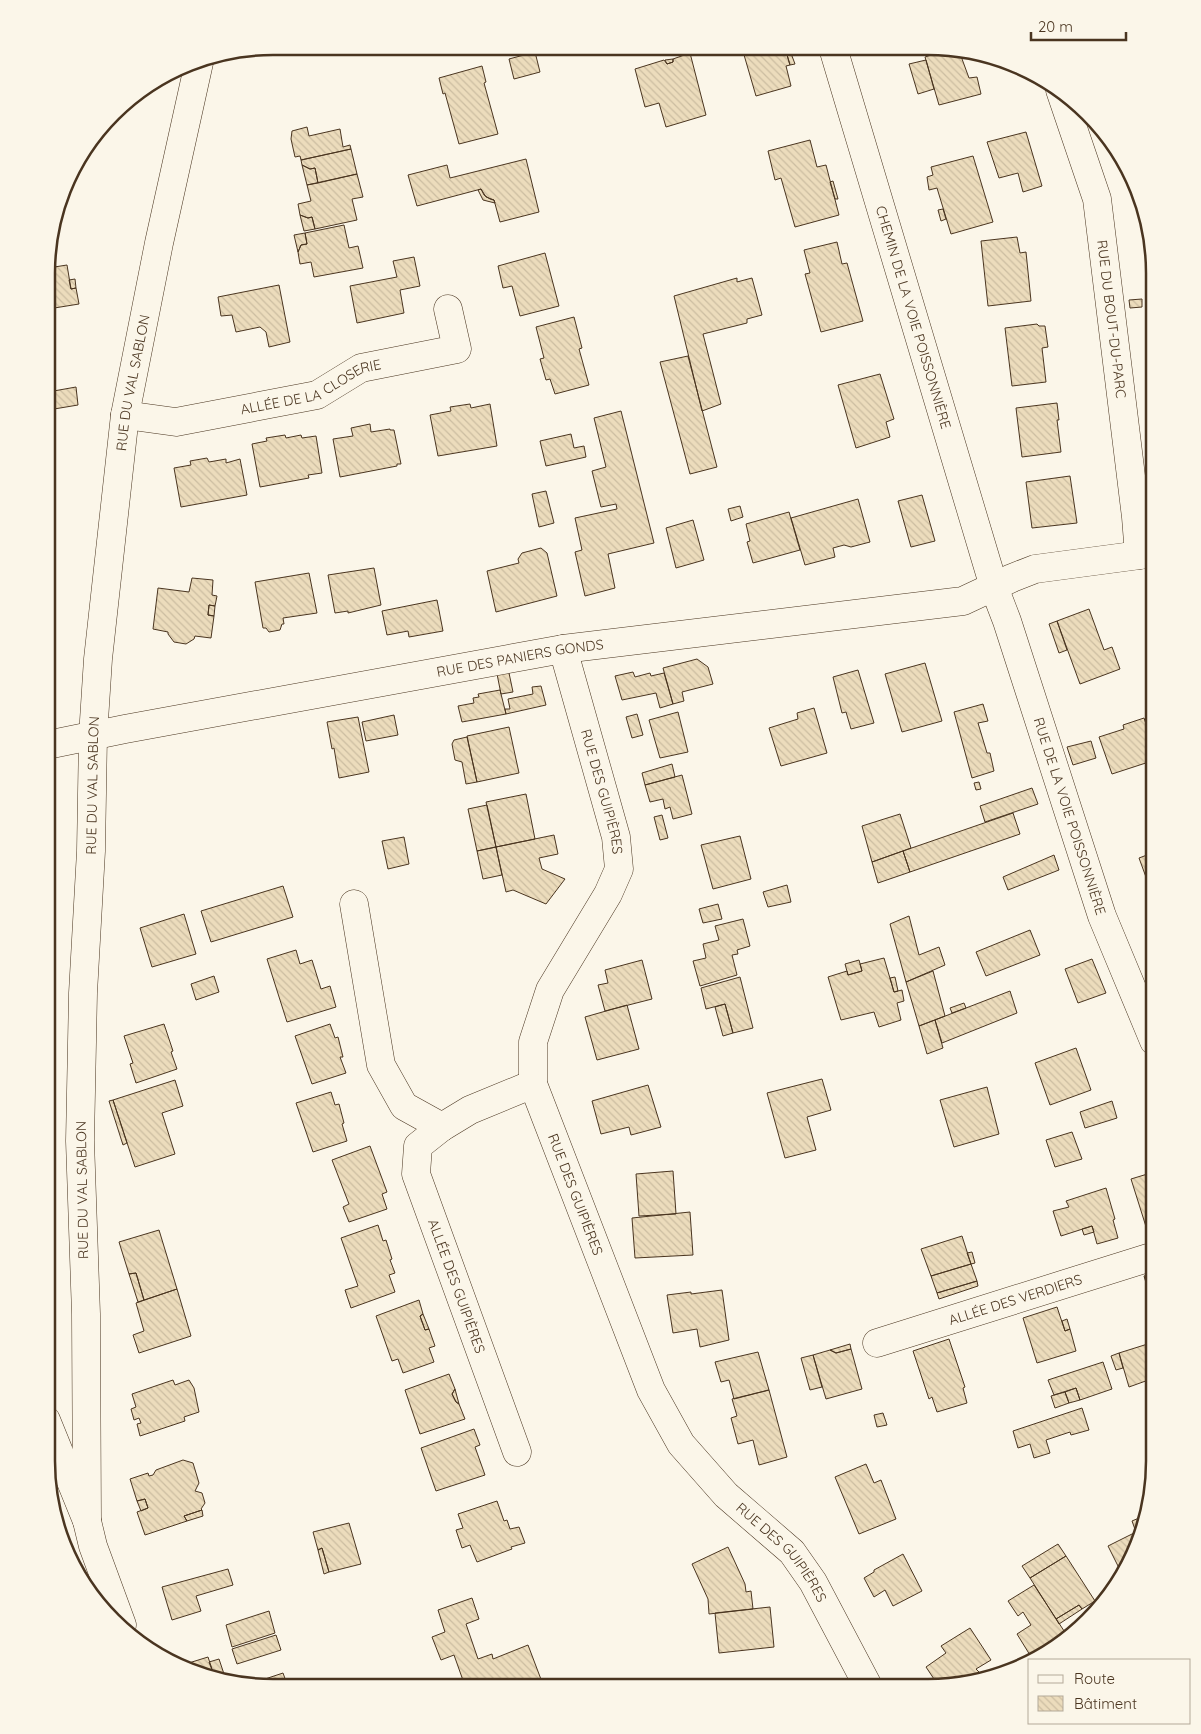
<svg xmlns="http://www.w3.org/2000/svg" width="1201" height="1734" font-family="Quicksand,sans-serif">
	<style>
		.building { fill: url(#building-back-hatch); stroke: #4a3520 }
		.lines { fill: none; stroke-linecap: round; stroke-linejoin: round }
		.minor-casing { stroke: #4a3520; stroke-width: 29 }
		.minor { stroke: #fbf6e9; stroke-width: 28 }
		.labels { text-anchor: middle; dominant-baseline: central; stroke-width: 4; stroke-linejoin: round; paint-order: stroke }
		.street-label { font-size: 14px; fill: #4a3520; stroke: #fbf6e9 }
		.rim { fill: none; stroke: #4a3520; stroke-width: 2.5 }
	</style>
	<defs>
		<pattern id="building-back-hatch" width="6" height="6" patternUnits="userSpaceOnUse" patternTransform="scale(1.25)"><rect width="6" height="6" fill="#ecdcbc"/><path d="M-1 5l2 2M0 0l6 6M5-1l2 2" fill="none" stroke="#ccbda1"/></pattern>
	</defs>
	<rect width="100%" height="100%" fill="#fbf6e9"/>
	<path class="building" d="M742,48H785L790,65L786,66L791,86L756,96Z
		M785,48H789L795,64L790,65Z
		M954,48H958L969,78L977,77L981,94L939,105L925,57Z
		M535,52L540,72L514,79L509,59Z
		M690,53L706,115L666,127L659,103L645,107L635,69L664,60L667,64L673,62V59Z
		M673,59V62L667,64L665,60Z
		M926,60L934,89L918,94L909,64Z
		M482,66L486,82L484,83L498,134L459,144L445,93L443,94L439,78Z
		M307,127L309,136L340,129L343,147L350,145L351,149L301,160L300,156L295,157L291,139L292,131Z
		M1026,132L1042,186L1023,192L1018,173L999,178L987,142Z
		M810,140L817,167L826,165L839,215L795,227L781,178L775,180L768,151Z
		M351,149L357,174L318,183L315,168L310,169L302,165L301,160Z
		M973,156L993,222L951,234L937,188L929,190L927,177L933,175L931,167Z
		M526,159L539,212L500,222L494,200L486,197L481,189L417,206L408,175L447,165L450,178Z
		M302,165L310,169L315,168L318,183L307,185Z
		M357,174L363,197L352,199L357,220L315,229L312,217L308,218L300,215L298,204L311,201L307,185Z
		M833,181L838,199H835L830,182Z
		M481,189L484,195L490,199L494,200L495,203L483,200L478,190Z
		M943,209L946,219L941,221L938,210Z
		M300,215L308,218L312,217L315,229L304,231Z
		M344,225L349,248L358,246L363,268L314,277L311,262L300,264L298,252L301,245L307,244L305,233Z
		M305,233L307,244L301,245L298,252L294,235Z
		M1017,237L1020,253L1026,252L1031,301L988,306L981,241Z
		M837,242L842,264L847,263L863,321L821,332L805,274L810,273L804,250Z
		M545,253L559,306L520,316L512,286L503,288L498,266Z
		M414,257L420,286L400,290L404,313L357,323L350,286L397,277L393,261Z
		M67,265L71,289L76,288L79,304L48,309V268Z
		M737,278V282L752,278L762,315L747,319V323L703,334L721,404L702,411L674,296Z
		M75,279L76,288L71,289L69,280Z
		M279,285L290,342L269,347L266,332L260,327L236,332L232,315L221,316L218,297Z
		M1142,299V307L1130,308L1129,300Z
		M1155,307V342L1150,343L1146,308Z
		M574,317L582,348L579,349L589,385L555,394L550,379L546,380L540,359L544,358L536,327Z
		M1037,324L1039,326H1045L1048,347L1042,348L1046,382L1012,386L1005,328Z
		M1155,342V351L1151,352L1150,343Z
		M688,356L717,467L690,474L660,362Z
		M880,374L894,419L886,422L890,437L856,448L838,385Z
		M76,387L78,405L48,410V392Z
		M1057,403L1059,420H1057L1061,452L1022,457L1016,408Z
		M470,404L471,408L490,404L497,446L438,456L430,415L451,411L450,407Z
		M621,411L654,543L608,554L615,588L585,596L575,552L582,550L575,518L617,509L616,504L601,507L592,471L606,467L594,418Z
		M370,424L371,432L390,429V430H394L401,464H397V466L340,477L333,439L353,436L351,428Z
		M571,434L574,448L584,446L586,457L546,466L540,441Z
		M285,435L286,438L301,435L302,438L316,436L322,473L308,475L309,478L260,487L252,444L267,441L266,438Z
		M207,458L209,462L226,459V463L240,459L247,495L181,507L174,468L191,465L190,461Z
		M1070,476L1077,523L1032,528L1026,482Z
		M546,491L554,523L539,527L532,494Z
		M51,492L55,512L48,513V493Z
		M922,495L935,541L911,547L898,501Z
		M858,499L870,542L851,547L844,545L833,548L835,557L805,565L791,518Z
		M740,506L743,517L731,521L728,509Z
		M789,512L800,550L753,563L747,542L750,541L746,524Z
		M693,520L704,560L676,568L666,528Z
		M541,548L547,553L557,596L496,612L487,571L519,563L518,559L522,553Z
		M374,568L381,605L348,613V611L335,613L328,575Z
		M309,573L317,613L283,618L284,624H282L280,630L269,632L266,628H263L255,582Z
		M192,578L213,580L212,595L217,596L215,606L209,605L208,615L214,616L211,638L195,636L194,639L186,644L174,642L168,634V632L153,629L158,588L189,592Z
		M437,600L443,631L409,637L408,631L387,635L382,611Z
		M209,605L215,606L214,616L208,615Z
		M1147,606H1155V652H1152Z
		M1089,609L1104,650L1112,647L1120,669L1080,684L1057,621Z
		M1057,621L1067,650L1059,653L1049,624Z
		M697,659L708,667L713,684L682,692L684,701L673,704L663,668Z
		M925,663L942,721L902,732L885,674Z
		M858,670L874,723L851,729L846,712L842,713L833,677Z
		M633,672L635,677L650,673L651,676L664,673L673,704L660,708L656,693L622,700L615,676Z
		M509,673L513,692L501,694L497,674Z
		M541,686L546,705L506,714L505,709H510L508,699L533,694L532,687Z
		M500,690L506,714L462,722L458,706L474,703L473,698L479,697L478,694Z
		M983,704L988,721L978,723L987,753H990L994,771L972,778L954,712Z
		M814,708L827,753L781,766L769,728L798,719L797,713Z
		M678,712L688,752L660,758L649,720Z
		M637,714L643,735L632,738L626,717Z
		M394,715L398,735L366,741L362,722Z
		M358,717L369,772L339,778L334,748L332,749L327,722Z
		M1144,718L1155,751V760L1112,774L1099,737L1124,729L1123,725Z
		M509,727L519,773L477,782L467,736Z
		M467,737L477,782L466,784L462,762L455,760L452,744L454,740Z
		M1091,741L1096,758L1073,765L1067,747Z
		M672,764L675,777L645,785L642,773Z
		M682,775L692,814L673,819L670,807L665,809L663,799L650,802L645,785Z
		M979,782L981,789L976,790L974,783Z
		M1032,788L1038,804L985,822L980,806Z
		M526,794L535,839L496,847L486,802Z
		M487,805L496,847L477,851L468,809Z
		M1013,813L1020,834L910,872L903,851Z
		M900,814L911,848L872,862L862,826Z
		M662,815L668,838L660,840L654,817Z
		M554,835L558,854L539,858L542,869L565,879L546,904L513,890L506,892L496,847Z
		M740,836L751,879L713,889L701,845Z
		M404,837L409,864L388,869L382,841Z
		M496,847L502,875L483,879L477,851Z
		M903,851L910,872L878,883L872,862Z
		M1155,852L1154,899L1139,858Z
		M1054,855L1059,870L1008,890L1003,877Z
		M47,879H51L54,893L47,894Z
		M787,885L791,902L768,907L763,892Z
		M283,886L293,917L211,942L201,911Z
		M718,904L722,919L703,923L699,909Z
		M184,914L196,954L152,967L140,928Z
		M909,916L919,955L939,947L945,965L906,982L890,924Z
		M743,919L750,946L737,950L738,954L732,955L737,975L700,986L693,961L706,958L703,944L719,940L715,926Z
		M1030,930L1040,955L986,976L976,952Z
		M296,950L300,964L312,960L321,989L330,986L336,1007L287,1022L267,959Z
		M884,958L894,992L902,990L904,1001L897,1003L901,1020L879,1027L874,1012L841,1020L828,977L847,971L848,975L862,971L860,964Z
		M1092,959L1106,993L1078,1003L1065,969Z
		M642,960L652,999L605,1011L598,985L608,983L605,970Z
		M859,960L862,971L848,975L845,964Z
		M933,971L945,1016L919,1026L906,982Z
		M214,976L219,992L196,1000L191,984Z
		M740,977L753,1028L733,1033L725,1004L706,1009L701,988Z
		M895,977L898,991L894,992L890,978Z
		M1010,991L1017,1013L942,1043L935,1020Z
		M964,1003L966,1008L952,1013L950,1008Z
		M725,1004L733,1033L723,1036L715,1007Z
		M627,1005L639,1049L597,1060L585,1017Z
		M935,1020L943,1048L927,1054L919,1026Z
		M164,1024L173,1051L171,1052L177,1069L136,1083L130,1064L133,1063L124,1036Z
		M330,1024L335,1038L338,1037L343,1057H340L346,1073L312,1084L295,1036Z
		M1076,1048L1091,1090L1050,1105L1035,1063Z
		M822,1079L831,1110L807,1117L816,1150L785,1158L767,1093Z
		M175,1080L183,1106L162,1113L175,1154L135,1167L113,1100Z
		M648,1085L661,1127L631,1135L629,1127L601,1134L592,1101Z
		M987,1087L999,1134L954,1147L940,1100Z
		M331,1092L335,1105L339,1104L344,1123L342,1124L347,1141L313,1152L296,1103Z
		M113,1100L127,1143L123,1145L109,1101Z
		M1112,1101L1117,1118L1085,1128L1080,1112Z
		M1072,1132L1082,1159L1055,1167L1046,1140Z
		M370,1146L387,1192L382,1194L387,1209L349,1222L343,1207L349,1204L332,1160Z
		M673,1171L676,1214L639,1216L636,1174Z
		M1154,1172V1232L1148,1233L1131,1179Z
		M1106,1188L1115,1219L1113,1220L1118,1238L1097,1244L1092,1226L1061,1236L1053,1211L1069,1207L1066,1201Z
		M690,1212L693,1255L635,1258L632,1218Z
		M378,1225L383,1241L386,1240L392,1259L390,1260L395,1273L389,1275L395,1292L351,1308L345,1290L358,1286L341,1238Z
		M1092,1226L1094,1232L1084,1235L1082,1229Z
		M159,1230L177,1289L144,1300L136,1273L129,1274L119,1242Z
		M962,1236L971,1264L931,1276L921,1249Z
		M972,1252L975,1263L971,1264L967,1253Z
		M971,1264L977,1281L937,1293L931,1276Z
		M136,1273L144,1300L138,1302L129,1274Z
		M1154,1273V1310L1144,1276Z
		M977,1281L978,1286L939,1299L937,1293Z
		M177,1289L191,1336L139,1353L133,1335L144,1331L136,1303Z
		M722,1290L729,1340L700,1347L697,1329L673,1333L667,1295L691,1292V1294Z
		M419,1300L423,1314L420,1316L425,1330L429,1329L435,1346L429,1348L434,1362L403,1373L398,1359L392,1361L376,1316Z
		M1057,1307L1065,1331L1070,1329L1076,1351L1037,1363L1023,1318Z
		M423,1314L429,1329L425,1330L420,1316Z
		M1067,1319L1070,1329L1065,1331L1062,1321Z
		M949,1339L965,1387L963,1388L967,1403L937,1412L932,1397L929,1399L913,1351Z
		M1154,1342V1378L1129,1387L1119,1353Z
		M850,1344L851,1349L836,1353L830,1350Z
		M851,1349L862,1389L826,1399L813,1355L830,1350L836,1353Z
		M758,1352L769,1390L734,1399L729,1380L721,1382L715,1362Z
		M1119,1353L1123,1368L1116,1370L1111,1356Z
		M813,1355L822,1387L810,1390L801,1358Z
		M1103,1362L1112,1389L1080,1400L1076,1388L1054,1395L1048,1380Z
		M449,1374L455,1389L452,1394L456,1402L459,1404L465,1419L420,1434L405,1390Z
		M173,1380L175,1385L189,1380L194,1388L199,1412L184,1417L185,1421L140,1436L137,1424L141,1423L139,1418L134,1420L131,1409L136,1407L132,1394Z
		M1154,1384V1400L1150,1386Z
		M1076,1388L1080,1400L1069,1403L1065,1392Z
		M455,1389L459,1404L456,1402L452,1394Z
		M769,1390L787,1457L759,1465L753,1440L738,1444L731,1418L737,1416L732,1399Z
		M1065,1392L1069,1403L1055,1408L1051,1396Z
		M1082,1408L1089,1430L1071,1435L1070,1432L1046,1440L1050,1453L1034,1458L1030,1444L1018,1448L1013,1431Z
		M883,1413L887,1425L877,1427L874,1415Z
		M474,1429L480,1445L475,1447L485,1475L436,1491L421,1448Z
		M183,1460L193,1463L199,1483L195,1491L202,1493L205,1503L201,1509L202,1510L184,1516L187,1521L145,1535L137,1512L148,1508L145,1499L137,1501L130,1479L148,1473L149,1476L153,1475L156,1470Z
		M866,1464L874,1483L881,1480L896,1519L859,1534L835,1477Z
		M145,1499L148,1508L141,1511L137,1501Z
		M497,1501L504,1521L507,1520L510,1529L519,1527L525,1543L511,1547L512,1549L477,1562L470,1545L462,1548L456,1530L463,1528L458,1514Z
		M202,1510L203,1516L187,1521L184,1516Z
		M1146,1515L1143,1534L1125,1570L1123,1566L1119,1568L1108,1546L1136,1532L1132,1521Z
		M349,1523L361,1564L329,1572L322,1548L318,1550L313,1532Z
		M1058,1544L1066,1556L1030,1578L1022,1566Z
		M728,1547L745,1584L746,1592L751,1591L753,1609L709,1614L708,1599L692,1564Z
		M322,1548L329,1572L324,1574L318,1550Z
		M903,1554L922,1591L893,1606L885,1590L874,1597L864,1578L874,1572V1570Z
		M1066,1556L1095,1601L1082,1609L1079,1605L1056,1619L1030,1578Z
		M228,1569L233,1585L196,1596L201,1611L172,1620L162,1587Z
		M1034,1585L1068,1637L1033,1660L1017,1634L1031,1625L1023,1612L1018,1616L1008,1601Z
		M472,1598L479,1619L466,1624L478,1659L492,1654L493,1659L528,1645L542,1682L536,1685L537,1687L465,1686L454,1655L441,1660L432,1637L445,1632L438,1610Z
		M1079,1605L1082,1609L1059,1624L1056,1619Z
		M770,1607L774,1647L719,1653L715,1613Z
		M269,1611L275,1633L232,1647L226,1625Z
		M970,1628L991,1660L976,1669L979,1672L971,1678L938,1685L926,1667L946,1653L941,1646Z
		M276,1635L281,1650L237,1664L232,1649Z
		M208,1657L215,1678L187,1671L179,1666Z
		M219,1659L226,1680L224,1681L215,1678L209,1662Z
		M283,1673L287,1684L281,1686H257L256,1682Z
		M805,1682L806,1687H779Z"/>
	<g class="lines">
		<g class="minor-casing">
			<g id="minor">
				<path id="s1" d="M833,48L994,587L1007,621L1102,916L1154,1041"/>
				<path id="s2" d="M1060,90L1097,199L1136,517L1139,555"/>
				<path id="s3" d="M125,415L176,422L317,395L361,368L457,349L448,309"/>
				<path id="s4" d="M563,649L616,837L619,869L608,894L550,990L533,1042V1084L651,1390L681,1444L726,1495L792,1552L813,1582L869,1688"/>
				<path id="s5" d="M47,745L125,729L563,649L963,601L1012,578L1035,569L1155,553"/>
				<path d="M354,904L381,1065L404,1106L442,1127L470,1110L533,1084"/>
				<path id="s6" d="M442,1127L418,1146L416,1174L517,1452"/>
				<path id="s7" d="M877,1343L1154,1256"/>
				<path d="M46,1420L87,1521L93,1546L122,1625"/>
				<path id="s8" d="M87,1521L86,1314L80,1141L83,993L91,851L93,736L98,659L125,415L159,243L200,58"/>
			</g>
		</g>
		<use href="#minor" class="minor"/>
	</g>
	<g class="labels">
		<g class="street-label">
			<text stroke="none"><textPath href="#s1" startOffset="281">CHEMIN DE LA VOIE POISSONNIÈRE</textPath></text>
			<text stroke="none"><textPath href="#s2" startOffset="236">RUE DU BOUT-DU-PARC</textPath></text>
			<text stroke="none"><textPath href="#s8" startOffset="1141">RUE DU VAL SABLON</textPath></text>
			<text stroke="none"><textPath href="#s3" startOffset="192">ALLÉE DE LA CLOSERIE</textPath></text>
			<text stroke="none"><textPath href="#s5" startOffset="481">RUE DES PANIERS GONDS</textPath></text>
			<text stroke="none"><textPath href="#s8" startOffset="736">RUE DU VAL SABLON</textPath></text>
			<text stroke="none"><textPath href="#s4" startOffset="148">RUE DES GUIPIÈRES</textPath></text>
			<text stroke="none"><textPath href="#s1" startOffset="804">RUE DE LA VOIE POISSONNIÈRE</textPath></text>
			<text transform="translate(82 1190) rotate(-91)">RUE DU VAL SABLON</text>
			<text stroke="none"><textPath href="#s4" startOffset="582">RUE DES GUIPIÈRES</textPath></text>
			<text stroke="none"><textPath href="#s6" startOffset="178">ALLÉE DES GUIPIÈRES</textPath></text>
			<text stroke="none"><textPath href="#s7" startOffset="145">ALLÉE DES VERDIERS</textPath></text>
			<text stroke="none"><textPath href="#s4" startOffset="1002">RUE DES GUIPIÈRES</textPath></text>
		</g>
	</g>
	<path d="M0 0H1201V1734H0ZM273 55H928A218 218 0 0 1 1146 273V1461A218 218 0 0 1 928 1679H273A218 218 0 0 1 55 1461V273A218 218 0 0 1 273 55Z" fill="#fbf6e9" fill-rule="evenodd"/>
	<path class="rim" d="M273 55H928A218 218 0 0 1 1146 273V1461A218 218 0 0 1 928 1679H273A218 218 0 0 1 55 1461V273A218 218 0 0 1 273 55Z"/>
	<rect x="1028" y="1659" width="162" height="65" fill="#fbf6e9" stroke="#b4a999"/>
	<rect x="1038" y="1675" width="25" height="8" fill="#fbf6e9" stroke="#b4a999"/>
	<text x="1074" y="1684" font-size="15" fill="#4a3520">Route</text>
	<rect x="1038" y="1696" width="25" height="15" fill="url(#building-back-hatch)" stroke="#b4a999"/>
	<text x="1074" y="1709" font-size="15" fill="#4a3520">Bâtiment</text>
	<path d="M1031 32v8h95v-8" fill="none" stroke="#4a3520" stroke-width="2.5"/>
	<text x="1038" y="32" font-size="15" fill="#4a3520" stroke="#fbf6e9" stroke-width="4" paint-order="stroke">20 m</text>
</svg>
